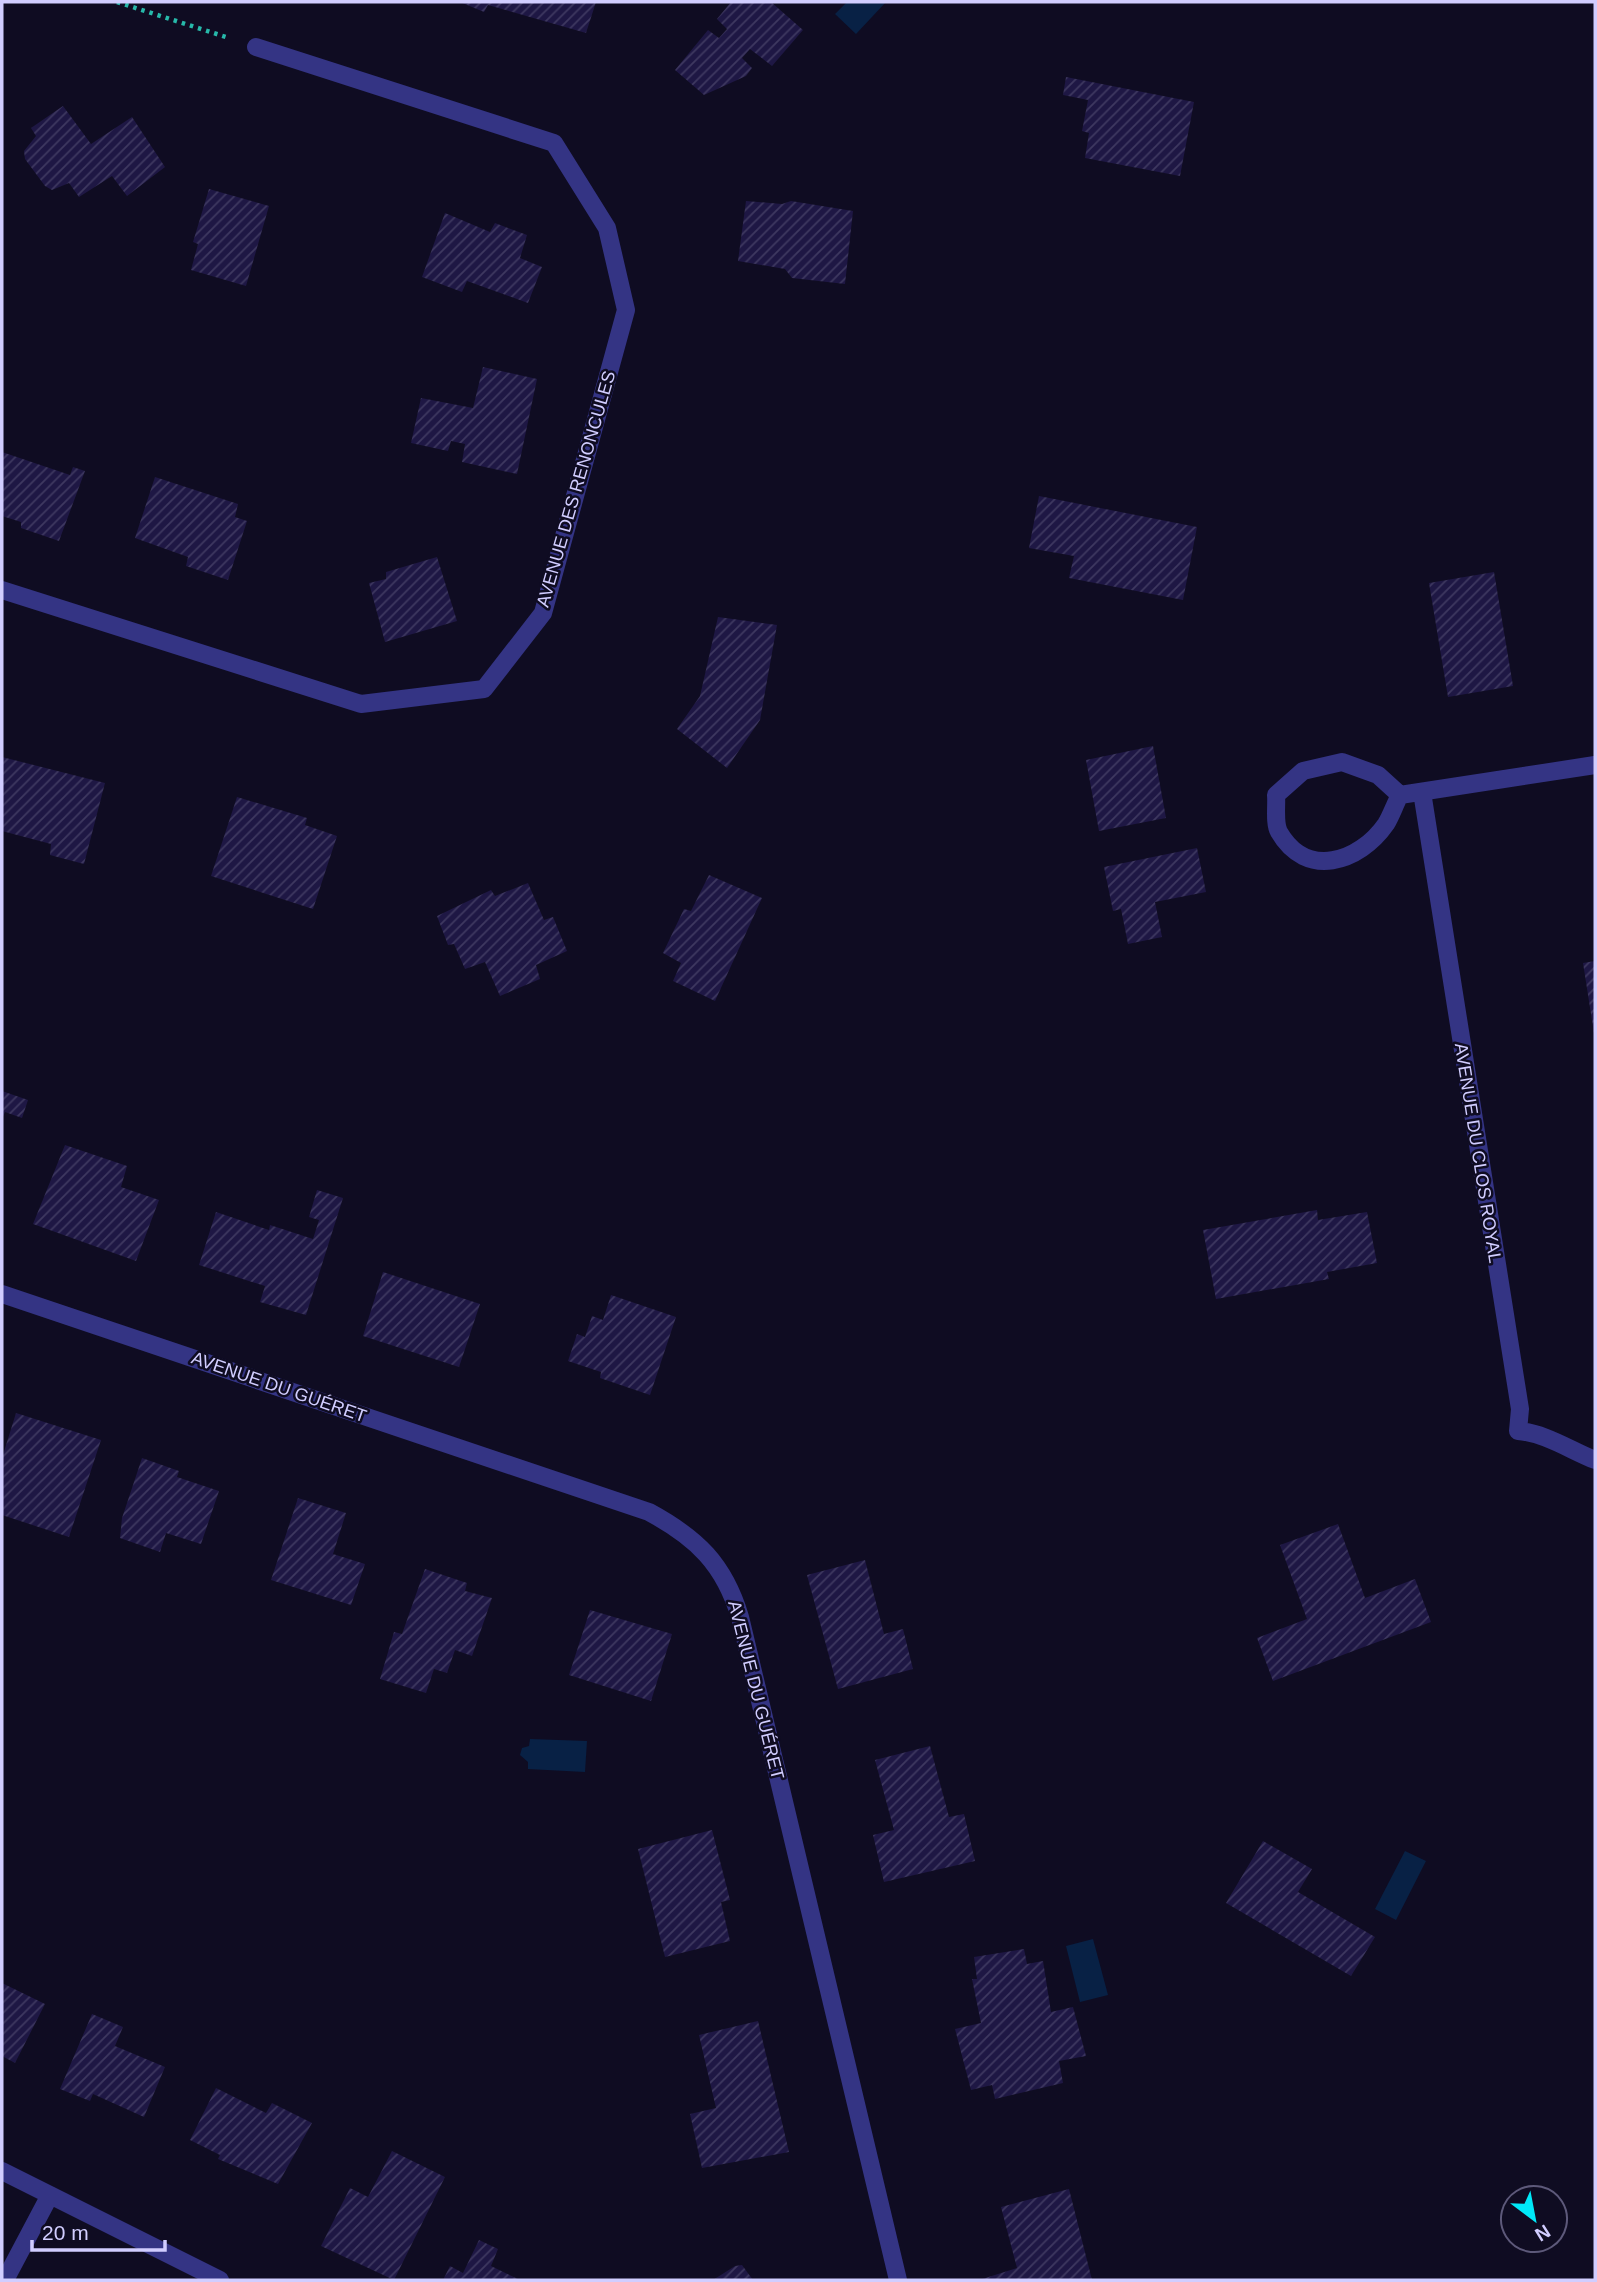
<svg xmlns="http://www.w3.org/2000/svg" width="1597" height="2282" font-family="Helvetica,sans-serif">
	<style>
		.water { fill: #082145 }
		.building { fill: url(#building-hatch) }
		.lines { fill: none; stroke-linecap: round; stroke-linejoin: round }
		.path { stroke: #27b9aa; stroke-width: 4.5; stroke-dasharray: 3.5 5; stroke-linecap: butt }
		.street { stroke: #343484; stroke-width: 18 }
		.labels { text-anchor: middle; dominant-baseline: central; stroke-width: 5; stroke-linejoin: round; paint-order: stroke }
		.street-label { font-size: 18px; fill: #d1cdff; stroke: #0f0c22 }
	</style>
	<defs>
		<pattern id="building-hatch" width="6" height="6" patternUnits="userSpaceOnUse" patternTransform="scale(1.75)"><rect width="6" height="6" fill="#1e1744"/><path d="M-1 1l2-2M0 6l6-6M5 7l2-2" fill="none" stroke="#3e3860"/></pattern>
	</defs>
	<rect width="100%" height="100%" fill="#0f0c22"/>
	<path class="water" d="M847,2H886L856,34L835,14Z
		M530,1739L587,1741L585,1772L528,1769V1762L520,1755L522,1748L529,1746Z
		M1405,1851L1426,1861L1396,1920L1375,1909Z
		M1093,1939L1108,1995L1080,2002L1066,1946Z"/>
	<path class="building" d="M460,2H596L586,33L488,5L484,12Z
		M731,2H771L803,30L772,66L750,49L742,58L752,68L746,76L704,95L675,70L708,30L719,38L727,29L717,19Z
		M1066,77L1194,102L1180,176L1085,158L1089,133L1082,131L1088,100L1063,95Z
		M63,106L91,144L132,117L165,167L127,196L112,176L79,197L69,183L52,190L45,186L25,159L24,151L36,136L31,128Z
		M209,189L269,206L246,286L191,270L198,244L193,242Z
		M746,201L782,204L791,201L853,211L845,284L792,278L785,269L738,261Z
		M445,213L490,232L495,223L527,235L520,258L542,267L528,303L467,281L462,292L422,277Z
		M483,367L537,379L517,474L462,462L465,444L451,441L448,451L411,443L421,398L473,408Z
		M2,452L70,475L73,467L85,471L59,541L21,528V522L2,516Z
		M155,477L238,504L235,517L247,521L228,580L186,566L188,557L135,538Z
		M1039,496L1197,527L1183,600L1069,578L1074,556L1029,548Z
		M437,557L457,621L385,642L369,583L386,579V572Z
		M1494,572L1513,686L1448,697L1429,583Z
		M718,617L777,625L760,720L727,768L677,729L700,696Z
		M1153,746L1166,818L1099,831L1086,760Z
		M2,757L105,783L84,864L50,855L51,844L2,831Z
		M237,797L307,818L305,825L337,836L313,909L211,876Z
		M1197,848L1206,892L1155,902L1162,937L1128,944L1121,909L1113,911L1104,867Z
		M709,875L762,898L715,1001L673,981L681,963L663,953L684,909L691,911Z
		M528,883L544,920L553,917L567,951L536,965L540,979L500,996L485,962L465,969L454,944L448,945L437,916L491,890L495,896Z
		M1595,961V1033H1594L1583,963Z
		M2,1091L28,1100L22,1118L5,1112L2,1119Z
		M65,1145L127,1166L121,1187L159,1200L136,1261L33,1224Z
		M317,1190L343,1198L306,1315L260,1302L265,1286L199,1265L216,1212L269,1230L270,1225L313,1239L319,1220L309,1217Z
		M1317,1210L1318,1220L1367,1212L1377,1263L1327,1272L1329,1279L1216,1299L1203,1230Z
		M383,1272L480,1304L459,1367L363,1336Z
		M611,1295L676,1317L650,1395L600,1378L601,1372L568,1361L577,1334L585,1337L592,1316L603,1320Z
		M16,1413L101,1440L69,1537L2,1515V1458Z
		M142,1458L179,1471L177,1477L219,1491L201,1544L166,1533L160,1552L120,1538L122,1518Z
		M298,1498L346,1513L333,1554L365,1564L351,1605L271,1580Z
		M1338,1524L1365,1598L1415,1579L1431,1622L1273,1681L1257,1638L1307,1619L1280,1545Z
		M865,1560L884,1634L903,1629L913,1669L838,1689L807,1575Z
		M425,1569L467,1583L465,1591L492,1598L472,1656L455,1650L447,1673L434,1669L426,1693L380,1679L394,1632L402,1634Z
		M590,1610L672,1634L651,1701L569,1675Z
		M930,1746L949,1817L964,1814L975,1861L884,1882L873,1835L894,1830L875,1760Z
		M712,1830L730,1900L721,1902L730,1941L665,1957L638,1849Z
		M1263,1841L1312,1869L1298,1892L1375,1937L1351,1976L1226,1903Z
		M1024,1949L1027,1964L1043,1961L1051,2012L1073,2007L1086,2056L1059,2061L1063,2083L995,2099L992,2085L971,2090L955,2029L981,2023L972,1979H977L974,1957Z
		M2,1983L45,2004L15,2063L2,2056Z
		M92,2014L123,2027L115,2046L165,2067L144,2117L93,2094L90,2101L60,2089Z
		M758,2021L789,2152L702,2168L690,2114L716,2108L699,2035Z
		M216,2088L266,2113L272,2103L312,2123L278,2184L218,2159L220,2155L190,2140Z
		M392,2151L445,2177L394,2280L321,2246L350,2188L368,2197Z
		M1069,2189L1092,2280H979L1017,2268L1001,2207Z
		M479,2240L498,2249L491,2266L520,2280H443L450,2266L463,2273Z
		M742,2265L753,2280H713L735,2266Z"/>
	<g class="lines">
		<path class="path" d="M117,2L226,37"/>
		<path class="street" d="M2,590L361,704L484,689L543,613L626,310L607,228L554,143L256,47
			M1422,792L1520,1409L1518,1431C1545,1433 1570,1450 1595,1460
			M1400,795L1378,775L1342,762L1303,771L1276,795C1277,805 1274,823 1279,832C1306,879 1359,863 1386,824C1391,816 1395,804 1400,795L1595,765
			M2,1294L649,1512C697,1538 724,1564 740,1617L898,2280
			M2,2171L220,2280
			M5,2280L50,2195"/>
	</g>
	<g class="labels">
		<g class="street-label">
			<text transform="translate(576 489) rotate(-74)">AVENUE DES RENONCULES</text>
			<text transform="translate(1478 1153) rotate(81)">AVENUE DU CLOS ROYAL</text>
			<text transform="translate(279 1387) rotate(19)">AVENUE DU GUÉRET</text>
			<text transform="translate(756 1690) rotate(76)">AVENUE DU GUÉRET</text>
		</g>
	</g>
	<rect width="1597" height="2282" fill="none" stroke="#d1cdff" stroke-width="7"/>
	<g transform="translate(1534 2219) rotate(148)"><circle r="33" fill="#0f0c22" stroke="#5d597a" stroke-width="2"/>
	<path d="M0-5L12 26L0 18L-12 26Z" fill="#00e9f8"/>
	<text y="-10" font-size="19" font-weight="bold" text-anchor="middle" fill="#d1cdff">N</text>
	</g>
	<path d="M32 2240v10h133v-10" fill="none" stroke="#d1cdff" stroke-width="3.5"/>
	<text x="42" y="2240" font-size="21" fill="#d1cdff" stroke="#0f0c22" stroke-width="5" paint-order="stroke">20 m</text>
</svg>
